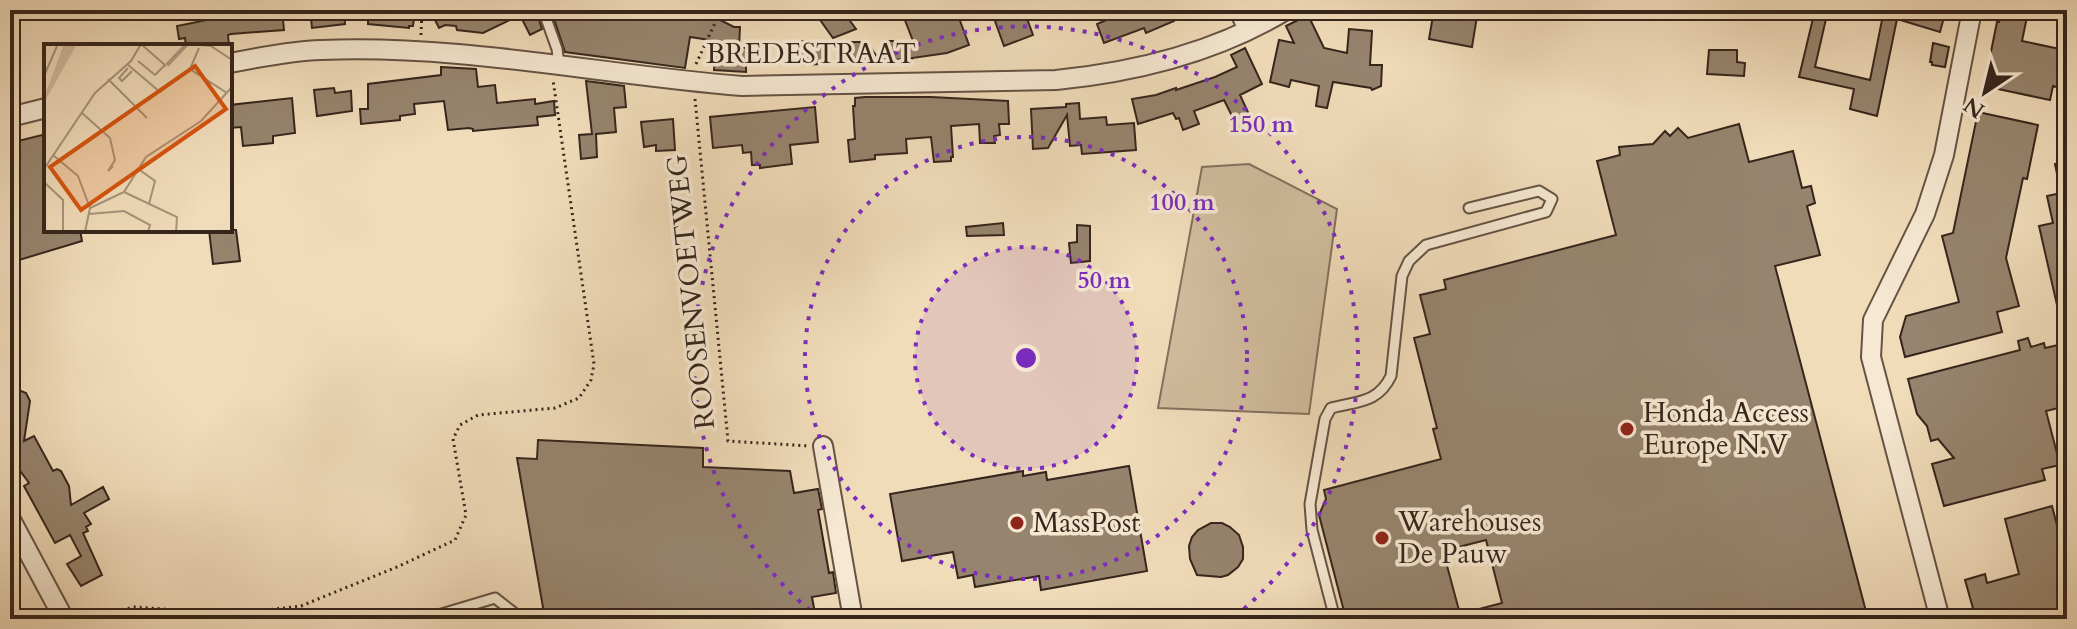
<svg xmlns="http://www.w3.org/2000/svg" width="2077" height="629" font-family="Cardo,serif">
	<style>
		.green { fill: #d1bd9f; stroke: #84715e; stroke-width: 2 }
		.building { fill: #97846e; stroke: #36251c; stroke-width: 2; fill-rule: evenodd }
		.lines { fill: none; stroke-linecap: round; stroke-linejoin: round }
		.lane-casing { stroke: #655344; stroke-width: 13 }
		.street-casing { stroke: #655344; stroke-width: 22 }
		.path { stroke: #36251c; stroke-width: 3; stroke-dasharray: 2 4; stroke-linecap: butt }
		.lane { stroke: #f6e8d2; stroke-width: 9 }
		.street { stroke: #f6e8d2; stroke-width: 18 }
		.ring { fill: none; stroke: #7b2cbf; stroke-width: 4; stroke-dasharray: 4 8 }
		.poi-dot { fill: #8f2418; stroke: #f6e8d2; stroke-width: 3 }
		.labels { text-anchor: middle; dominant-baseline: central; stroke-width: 7; stroke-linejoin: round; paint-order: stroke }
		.street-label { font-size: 28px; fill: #36251c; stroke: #f6e8d2 }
		.poi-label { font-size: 28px; fill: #36251c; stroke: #f6e8d2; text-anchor: start }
		.inset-river { fill: none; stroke: #b19e84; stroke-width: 4 }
		.inset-road { fill: none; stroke: #a6937b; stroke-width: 2 }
		.view { fill: #d6540e; fill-opacity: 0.15; stroke: #d6540e; stroke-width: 4 }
		.inset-edge { fill: none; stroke: #36251c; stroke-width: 4 }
		.centre { fill: #7b2cbf; stroke: #f6e8d2; stroke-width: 4 }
		.ring-label { font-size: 24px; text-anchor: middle; font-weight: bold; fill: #7b2cbf; stroke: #f6e8d2; stroke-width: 7; stroke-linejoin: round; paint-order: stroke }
	</style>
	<rect width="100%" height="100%" fill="#f1dcba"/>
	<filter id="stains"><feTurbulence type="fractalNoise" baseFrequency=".0025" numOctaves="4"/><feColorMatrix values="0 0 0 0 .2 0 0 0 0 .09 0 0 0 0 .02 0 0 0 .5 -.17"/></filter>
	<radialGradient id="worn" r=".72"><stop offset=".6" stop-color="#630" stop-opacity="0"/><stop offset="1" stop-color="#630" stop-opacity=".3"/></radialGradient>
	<path class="green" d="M1249,164L1337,209L1309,414L1158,408L1202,167Z"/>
	<path class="building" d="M212,10H282L284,30L231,34L228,35L229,46H186L185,38L179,39L177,26L212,19Z
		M310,10H344L345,24L312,28Z
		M368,10H415L413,26H409V28L368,24Z
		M430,10H536L542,29L530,35L520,15L483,33L457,30L456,26L445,25L439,28Z
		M551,10H635L634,15L658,18L659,10H720L716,18L734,27H740L739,48H751L749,65L746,64V72L714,70L716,41L690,37L685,68L565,52Z
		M813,10H842L856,29L833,38Z
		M901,10H956L969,45L947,53L912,58V59L888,60L887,41H913Z
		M1130,10L1131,14L1141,10H1169L1174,21L1146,33L1144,28L1104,43L1097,24Z
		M1434,10H1478L1472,47L1429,39Z
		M1815,10H1828L1815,67L1870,80L1883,15L1877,13V10H1946L1940,32L1897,19L1877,116L1850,109L1854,89L1799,77Z
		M2001,10L2028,12L2022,41L2060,49V53L2067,54V66L2061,88L2053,86L2050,100L1984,86L1997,22H1999Z
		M1015,13L1017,20L1026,16L1033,35L1004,46L995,21Z
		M1308,15L1324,48L1347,53L1349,29L1372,31L1370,65H1382L1381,86L1372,90L1371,88L1333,82L1327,108L1316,106L1319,86L1291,80L1289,87L1270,82L1279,40L1294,43L1286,26Z
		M785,41L827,42V64L785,65Z
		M836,42H866L882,63L851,64Z
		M1933,43L1949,47L1945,67L1932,65V62H1930Z
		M1245,48L1262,84L1240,95L1253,123L1239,130L1224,100L1194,111L1199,124L1183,130L1179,118L1176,119L1173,113L1138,124L1132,99L1156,95L1176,88V90L1215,77L1237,67L1231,55Z
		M1709,50H1737V62L1745,63L1744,76L1707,74Z
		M441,67L476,69L478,87L495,85L497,103L535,99V104L554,101L555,115L537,117L538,125L473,131V129L469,128L448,130L444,101L414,104L415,114L400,116V120L361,124L360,109H368V84L441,75Z
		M586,81L624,86L626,107L614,108L616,132L596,134L597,157L581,159L579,135L592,134Z
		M334,88L335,93L351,91L352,111L317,116L314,90Z
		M865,97H931L1008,101L1009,124H999L1000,135L994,136L995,143H980L979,124L951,126L953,157H951V161L934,162L931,137L906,139L907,153L875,155V159L850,162L848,140L855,139L853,106H855V98Z
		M292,98L295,133L273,136V143L243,146L241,127L230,128V105Z
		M1079,103L1080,119L1106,117L1107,125L1134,123L1136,150L1082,154L1081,145L1070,146L1067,115L1048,148L1033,149L1031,109L1066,107V104Z
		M815,107L818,142L790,145L792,164L760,168V165H752L751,152L743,153L742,145L713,148L710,117Z
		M1978,112L2038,125L2027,179L2023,178L2006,258L2019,306L1997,312L2002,332L1905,357L1900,337L1906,316L1959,302L1942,236L1953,233Z
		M673,119L675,150L656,151V145L644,147L641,122Z
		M1739,124L1749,162L1793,151L1802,188L1811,186L1815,203L1807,206L1820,255L1775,266L1868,619H1346L1319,515L1326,499L1324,490L1441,459L1433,429L1437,428L1414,338L1430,334L1420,295L1446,289L1444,280L1616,235L1597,161L1620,155L1619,147L1653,144L1665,131L1670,136L1678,128L1688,138ZM1486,540L1502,603L1460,614L1443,551Z
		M46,134V230H80L82,241L19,260L17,253L10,255V143Z
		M2067,161V326L2062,327L2039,226L2053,223L2047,196L2061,193L2055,164Z
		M1003,223L1004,235L967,236L966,227Z
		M1077,225L1090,226V261L1071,263L1069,243L1077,242Z
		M209,230H236L240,261L213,264Z
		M2028,338L2031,347L2044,343L2045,348L2067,343V406L2046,411L2060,465L2042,469L2045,480L1944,506L1932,464L1954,458L1938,439L1931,441L1927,426L1917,414L1908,379L2020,350L2018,341Z
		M16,389L26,393L30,401L24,441L34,436L53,471L57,469L61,471L69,486L71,505L103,487L109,499L84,513L91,524L86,527L88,531L83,533L102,575L81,586L67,564L81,556L70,535L55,543L24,486L29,483L10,457V392Z
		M538,440L703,448V467L790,471L794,493L818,489L822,509L818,510L829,573L833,572L836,593L812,597L816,619H545L517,458L537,459Z
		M1129,466L1147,571L1041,590L1039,576L975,587L973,575L958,578L953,552L902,561L890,494L1023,471V476L1046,472L1047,480Z
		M2052,506L2067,564V612L2041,619H1985L1982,609L1974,612L1965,580L1985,574L1987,583L2019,574L2005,519Z
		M1211,523H1222L1230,527L1239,535L1243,547V559L1238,567L1228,575L1221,577L1197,575L1190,559L1189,546L1192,537L1198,530Z"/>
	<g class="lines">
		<g class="lane-casing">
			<path id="lane" d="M543,10L557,49L559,65
				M428,618L495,598L513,612L516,619
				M1335,619L1312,530L1310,504L1325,419L1331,408C1358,401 1378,403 1391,376L1402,276L1409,261L1426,245L1546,212L1552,199L1539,191L1469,208"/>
		</g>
		<g class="street-casing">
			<path id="street" d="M1239,10L1248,30
				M230,63C260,57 291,51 321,50C462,44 602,75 742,86L1056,80C1136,72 1217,52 1286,10
				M10,117L46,108
				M823,446L853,619
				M10,518L64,619
				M1940,619L1871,357L1873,320L1925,214L1944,155L1972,10"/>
		</g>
		<path class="path" d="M421,35L422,10
			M696,64L721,10
			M695,99L728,441L809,446
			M100,619L116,611L135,607L234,614L301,606L397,567L455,540L466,515L453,439L460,425L478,415L555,408L579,398L591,380L594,364L553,80"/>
		<use href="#lane" class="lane"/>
		<use href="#street" class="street"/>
	</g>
	<circle cx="1026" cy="358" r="111" fill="#7b2cbf" fill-opacity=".12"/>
	<g class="ring">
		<circle cx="1026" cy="358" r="111"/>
		<circle cx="1026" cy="358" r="221"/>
		<path d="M819 618A332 332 0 1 1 1233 618"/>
	</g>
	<g class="poi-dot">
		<circle cx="1627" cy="429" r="8"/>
		<circle cx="1017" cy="523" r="8"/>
		<circle cx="1382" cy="538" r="8"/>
	</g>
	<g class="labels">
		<g class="street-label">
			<text x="811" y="54">BREDESTRAAT</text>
			<text transform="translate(691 292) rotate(-96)">ROOSENVOETWEG</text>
		</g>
		<g class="poi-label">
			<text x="1643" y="413">Honda Access<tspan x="1643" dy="32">Europe N.V</tspan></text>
			<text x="1398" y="522">Warehouses<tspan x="1398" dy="32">De Pauw</tspan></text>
			<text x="1033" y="523">MassPost</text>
		</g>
	</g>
	<g transform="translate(44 44)">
		<rect width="188" height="188" fill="#f1dcba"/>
		<path d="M20,0H33L0,59V53Z" fill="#d1bd9f"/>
		<path class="inset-river" d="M123,21L143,0"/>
		<path class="inset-road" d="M97,0L122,22M146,0L167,2L188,16M155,4L146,25L183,49M94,17L111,31L121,21M83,20L116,48L122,43M84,24L75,34L78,37L88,27M0,32L13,2M64,35L103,74M38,69L66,94L71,116L64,127L69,122M9,111L34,132L46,164M93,124L111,137L105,160M0,125L51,49L87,17L97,0M0,138L19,156V188M80,148L133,173L132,188M45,170L80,167L106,181L104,188M41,188L46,164L80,148L102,113L157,77L188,43"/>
		<path class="view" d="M151,22L182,65L37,166L6,123Z"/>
		<rect width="188" height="188" class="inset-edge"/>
	</g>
	<circle cx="1026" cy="358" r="12" class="centre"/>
	<g class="ring-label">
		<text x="1261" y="132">150 m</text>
		<text x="1182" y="210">100 m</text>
		<text x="1104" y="288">50 m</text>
	</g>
	<rect width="2077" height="629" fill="none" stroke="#f1dcba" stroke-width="40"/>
	<rect x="12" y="12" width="2053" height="605" fill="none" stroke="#36251c" stroke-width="4"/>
	<rect x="20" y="20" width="2037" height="589" fill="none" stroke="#36251c" stroke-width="2"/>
	<g transform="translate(1985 92) rotate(215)" stroke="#f6e8d2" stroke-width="6" paint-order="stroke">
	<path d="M0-6L14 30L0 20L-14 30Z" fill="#36251c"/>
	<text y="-12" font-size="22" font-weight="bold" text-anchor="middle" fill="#36251c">N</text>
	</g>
	<rect width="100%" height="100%" filter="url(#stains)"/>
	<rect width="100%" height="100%" fill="url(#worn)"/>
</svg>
